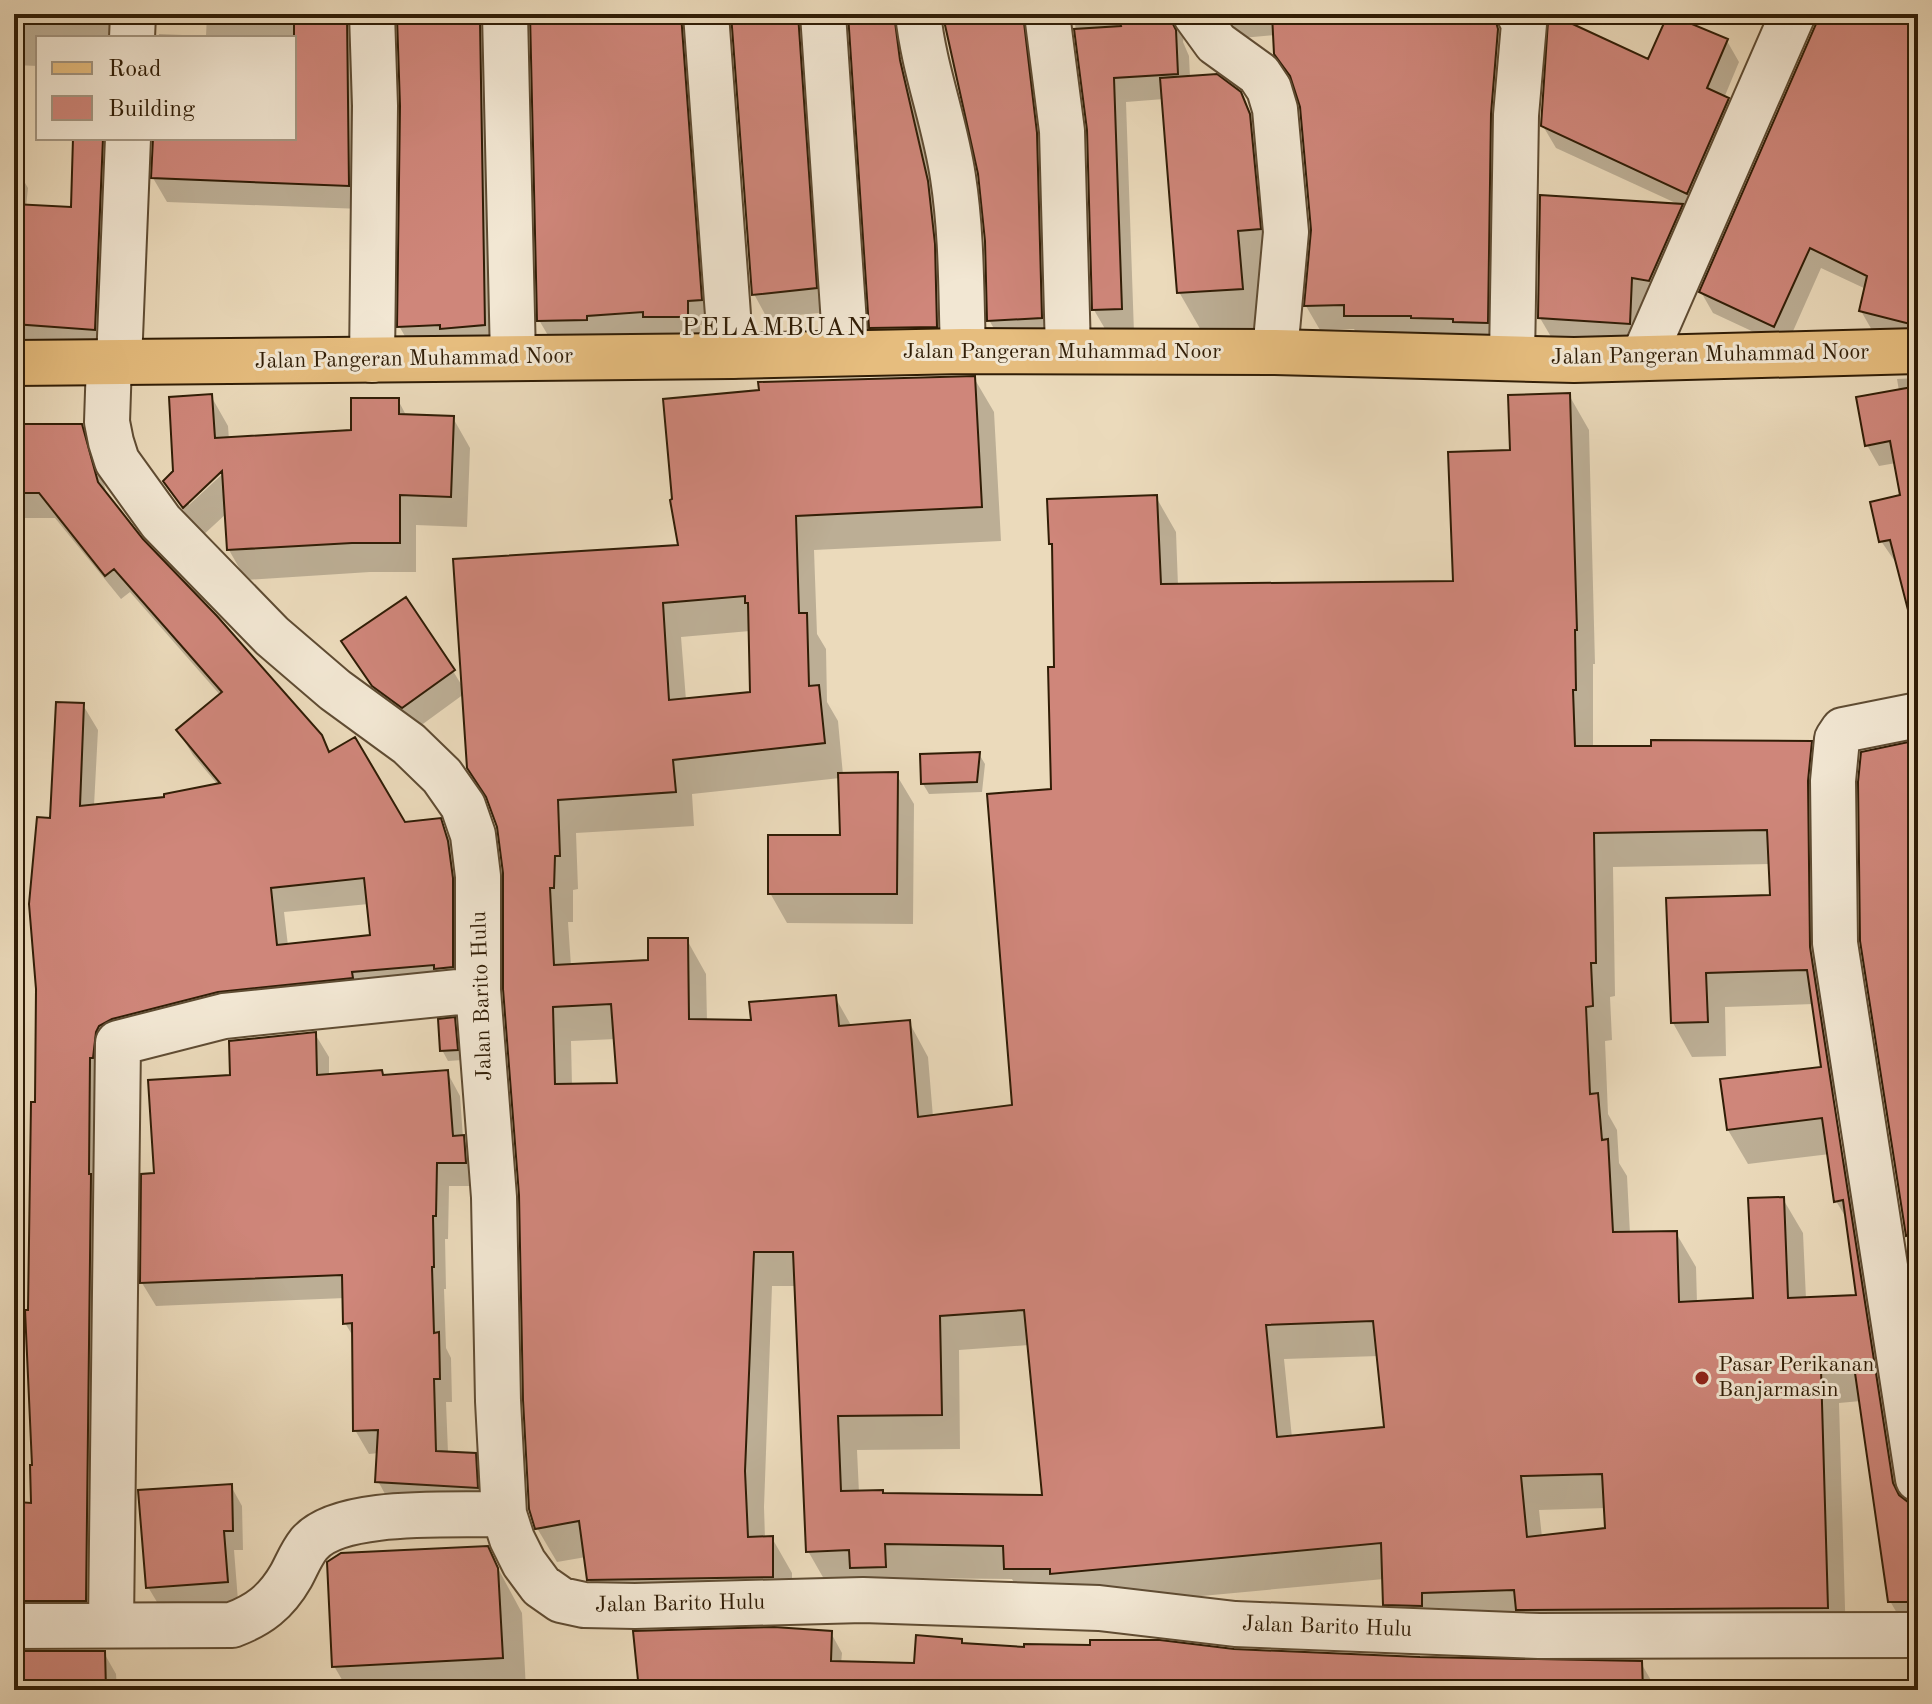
<svg xmlns="http://www.w3.org/2000/svg" width="1932" height="1704" font-family="'Old Standard TT',serif">
	<style>
		.pier { fill: #ebdabb }
		.shadow { fill: #0003; fill-rule: evenodd }
		.building { fill: #cf867a; stroke: #301d06; stroke-width: 2; fill-rule: evenodd }
		.lines { fill: none; stroke-linecap: round; stroke-linejoin: round }
		.minor-casing { stroke: #5f4c33; stroke-width: 48 }
		.major-casing { stroke: #301d06; stroke-width: 48 }
		.minor { stroke: #f2e7d3; stroke-width: 44 }
		.major { stroke: #e6bd7e; stroke-width: 44 }
		.poi-dot { fill: #8f2418; stroke: #f2e7d3; stroke-width: 3 }
		.labels { text-anchor: middle; dominant-baseline: central; stroke-width: 6; stroke-linejoin: round; paint-order: stroke }
		.street-label { font-size: 22px; fill: #301d06; stroke: #f2e7d3 }
		.poi-label { font-size: 22px; fill: #301d06; stroke: #f2e7d3; text-anchor: start }
		.quarter-label { font-size: 26px; letter-spacing: 2px; fill: #301d06; stroke: #f2e7d3 }
	</style>
	<rect width="100%" height="100%" fill="#ebdabb"/>
	<filter id="stains"><feTurbulence type="fractalNoise" baseFrequency=".0025" numOctaves="4"/><feColorMatrix values="0 0 0 0 .2 0 0 0 0 .09 0 0 0 0 .02 0 0 0 .5 -.17"/></filter>
	<radialGradient id="worn" r=".72"><stop offset=".6" stop-color="#630" stop-opacity="0"/><stop offset="1" stop-color="#630" stop-opacity=".3"/></radialGradient>
	<path class="pier" d="M1883,1677L1884,1690H1644V1681Z"/>
	<path class="shadow" d="M14,14H142L121,38H38V66L14,65Z
		M207,14H382L362,209L167,202L153,178L155,140L149,138H294V38H158L159,34L206,36Z
		M392,14H515L500,347L413,350L399,326L402,106L399,16Z
		M525,14H716L714,324L700,325L701,340L553,344L539,320L532,16Z
		M727,14H833L829,312L767,318L754,294L732,15Z
		M843,14H927L950,350L885,352L871,327L850,16Z
		M938,14H1056L1055,342L1003,344L989,320L985,219L976,151L946,16Z
		M1067,14H1204L1185,29L1183,42L1189,56L1190,78L1244,101L1268,142L1282,269L1260,270L1264,328L1202,332L1179,292L1164,99L1126,102L1134,333L1108,334L1094,310L1089,130L1074,16Z
		M1215,14H1529L1500,346L1360,339L1354,329L1320,330L1306,306L1313,230L1302,106L1295,85L1276,54L1275,35L1242,38L1222,15Z
		M1819,14H1918V343L1873,332L1861,311L1866,289L1821,268L1786,347L1713,313L1701,292L1818,25Z
		M1549,15L1650,62L1727,41L1739,62L1724,98L1728,100L1740,122L1700,214L1682,206L1699,235L1646,353L1557,347L1540,318L1680,205L1556,148L1543,126L1551,26Z
		M75,138H138L108,353L14,367V164L28,188L26,207L73,209Z
		M974,378L994,412L1001,541L814,550L817,634L826,649L827,702L838,721L843,775L896,774L914,804L913,924L787,923L770,893L842,837L840,778L692,794L694,826L576,833L578,889L573,890V922H568L571,966L650,962L687,940L706,974L707,1021L753,1022L835,997L852,1027L909,1022L928,1057L933,1117L1014,1107L1053,791L1056,669L1054,549L1051,544L1156,497L1176,532L1178,586L1455,582L1512,452L1569,395L1589,430L1595,664H1593V748L1811,743L1830,777L1829,983L1910,1504L1918,1505V1636H1910L1890,1601L1861,1401L1839,1403L1846,1642L1404,1639L1385,1604L1384,1579L1072,1608L1025,1603L1012,1579L903,1578L904,1601L828,1586L808,1551L796,1286H772L764,1507L765,1539L772,1538L792,1573V1611L609,1614L589,1579L586,1557L557,1562L537,1528L505,873L499,826L464,694L416,729L387,708L357,663L453,671L464,689L680,546ZM750,631L752,694L686,700L681,637ZM1807,774H1811L1809,791H1805ZM1771,864L1772,897L1668,900L1673,1023L1692,1057L1726,1056L1725,1007L1814,1004L1823,1069L1728,1130L1748,1164L1830,1154L1836,1201L1848,1221L1859,1297L1806,1299L1803,1233L1783,1199L1755,1300L1697,1303L1696,1267L1676,1233L1630,1234L1627,1176L1619,1163L1617,1130L1608,1114L1605,1041L1612,1040L1610,997L1615,996L1613,867ZM616,1039L619,1085L572,1086L571,1041ZM1835,1093L1846,1162H1845L1840,1153L1831,1094ZM1029,1345L1045,1497L859,1493L857,1450L960,1449L959,1350ZM1379,1356L1386,1429L1292,1438L1284,1359ZM1606,1508L1607,1530L1542,1537L1539,1510Z
		M1918,378V595L1881,541L1903,497L1896,463L1879,466L1867,445L1899,391L1897,379Z
		M211,396L228,426L229,440L353,432L398,400L407,417L453,418L470,448L467,527L416,525V572H370L246,580L229,550L227,513L201,537L165,482L175,472ZM228,463L231,466L189,505V499Z
		M81,426L95,451L108,499L139,538L321,736L331,754L404,824L440,821L454,845L466,992L126,1043L99,1625H32L18,1600L33,1505L30,1312L37,1104L52,821L83,705L98,730L94,806L167,799L218,785L193,755L178,731L221,696L130,592L121,599L55,518H14V459L26,458ZM369,904L372,937L288,946L284,912Z
		M1918,742V1253L1908,1235Z
		M979,754L985,764L982,792L929,794L923,784Z
		M454,1020L460,1030L462,1060L448,1061L442,1050Z
		M315,1034L329,1057V1076L381,1072L384,1077L447,1072L460,1096L463,1138L477,1161L478,1186H449L448,1239H445L446,1289H444L446,1348L451,1358L452,1402H446L448,1453L475,1455L488,1478L490,1511L391,1505L378,1481L379,1453L369,1454L355,1430L354,1338L345,1323V1298L156,1306L142,1283L157,1175L232,1077Z
		M231,1486L242,1506L243,1550H234L238,1601L160,1607L148,1587Z
		M487,1548L522,1613L526,1690H348L334,1666Z
		M831,1633L842,1653L841,1664L916,1665L961,1641L963,1645L1026,1650L1234,1651L1420,1659L1641,1663L1652,1682V1690H641Z
		M104,1653L116,1674L117,1690H19Z"/>
	<path class="building" d="M294,14H347L349,186L151,178L153,138H294Z
		M530,14H681L702,300L688,301V317H643V312L587,316V320L537,321Z
		M731,14H798L817,288L752,295Z
		M848,14H894L900,60L928,181L935,244L937,327L869,328Z
		M959,14H1023L1037,133L1042,318L987,321L985,241L978,174L943,16Z
		M1272,14H1434V21L1496,22L1498,29L1491,114L1488,323L1453,322V319L1411,318V316H1344V305L1304,306L1311,230L1300,107L1290,76L1274,54Z
		M1551,14L1648,59L1668,14L1728,39L1707,88L1729,98L1687,194L1541,126L1548,21Z
		M1818,14H1918V326L1859,311L1867,276L1810,248L1774,327L1699,292L1816,24Z
		M397,18H426V21H480L485,325L440,329V325L397,327L400,106Z
		M1171,20L1176,30L1178,74L1114,78L1122,309L1092,310L1087,130L1074,29L1121,26L1120,22Z
		M1217,74L1241,92L1250,114L1261,229L1238,231L1243,289L1177,293L1160,78Z
		M73,138H103L95,330L14,324V204L71,207Z
		M1540,195L1683,204L1649,281L1632,278L1630,324L1538,318Z
		M975,376L982,507L796,516L799,613H807L809,686L819,685L825,743L673,760L676,792L558,800L560,856H555L554,888H550L554,965L648,960V938H688L689,1019L751,1020L749,1002L836,995L839,1026L910,1020L918,1117L1012,1105L987,794L1051,789L1048,667H1054L1052,544H1049L1047,499L1157,495L1161,584L1453,581L1448,452L1510,450L1508,395L1570,393L1577,630H1575L1576,690H1573L1575,746H1651V740L1812,741L1808,781L1810,947L1893,1483L1899,1495L1908,1502L1915,1503L1918,1521V1602H1888L1854,1366L1821,1369L1828,1608L1516,1610L1514,1590L1422,1593V1606L1383,1605L1381,1543L1050,1574V1569H1004L1003,1546L885,1544L886,1567L850,1568L849,1550L806,1552L793,1252H754L745,1471L748,1537L773,1536V1577L587,1580L579,1521L535,1529L529,1509L523,1400L519,1195L503,989V873L497,827L486,797L467,768L453,559L678,545L670,500L672,499L663,399L759,390L758,382ZM745,596V603H748L750,692L669,700L663,603ZM1767,830L1770,895L1666,898L1671,1023L1708,1022L1706,973L1807,970L1821,1067L1720,1079L1727,1130L1822,1118L1834,1202L1843,1200L1856,1295L1788,1298L1784,1197L1748,1198L1753,1298L1679,1302L1677,1231L1613,1232L1608,1139L1602,1140L1598,1093L1590,1094L1586,1007L1593,1006L1591,963H1596L1594,833ZM611,1004L617,1083L555,1084L553,1007ZM1024,1310L1042,1495L883,1493V1490L841,1491L838,1416L942,1415L940,1316ZM1373,1321L1384,1427L1277,1437L1266,1325ZM1602,1474L1605,1528L1527,1537L1521,1476Z
		M1918,386V609L1908,610L1890,540L1879,542L1870,502L1900,495L1890,441L1865,446L1856,397Z
		M212,394L215,438L351,430V398H399V414L454,416L451,497L400,495V543H352L227,550L222,471L183,508L163,481L173,471L169,397Z
		M23,424H82L98,482L143,539L217,616L322,735L329,752L355,737L405,822L441,818L448,841L453,878V967L434,969V965L352,972L353,978L218,992L112,1019L99,1026L96,1032L93,1058H90L89,1174H91L86,1601H16L15,1598L18,1502L31,1503L30,1465H32L25,1310H28L31,1102H35L36,989L29,904L37,817L50,818L56,702L84,703L80,806L164,797V794L220,783L176,730L222,692L114,569L105,576L39,493H24ZM364,878L370,935L277,945L271,888Z
		M406,597L455,670L402,708L372,686L341,641Z
		M1918,740V1233L1906,1236L1860,941L1858,782L1861,752Z
		M980,752L977,782L921,784L920,754Z
		M898,772L897,894H768V835H840L838,773Z
		M455,1017L458,1050L440,1051L438,1019Z
		M316,1032L317,1075L382,1070L383,1075L448,1070L453,1136L464,1135L466,1163H437L436,1216H433L434,1267H432L434,1333L439,1332L440,1379H434L436,1451L476,1453L478,1488L375,1482L378,1430L353,1431L352,1323L343,1324L342,1275L140,1283L141,1174L154,1173L148,1080L230,1075L229,1041Z
		M232,1484L233,1531H224L228,1582L146,1588L138,1490Z
		M488,1546L498,1568L503,1658L332,1667L327,1562L341,1553Z
		M774,1627L832,1631L831,1661L914,1663L916,1635L962,1639V1643L1024,1647V1644L1090,1645V1640H1160L1234,1649L1420,1657L1642,1661L1643,1690H1161V1688L1083,1685V1690H639L633,1631Z
		M17,1651H105L106,1690H17Z"/>
	<g class="lines">
		<g class="minor-casing">
			<path id="minor" d="M505,14L513,358
				M706,14L731,356
				M823,14L846,353
				M918,14C924,70 945,122 953,177C962,235 961,293 963,351
				M1047,14L1062,131L1068,351
				M1195,14L1216,43L1259,74L1269,89L1275,109L1286,232L1275,352
				M132,38L133,14
				M1512,358L1516,115L1524,24L1519,14
				M1643,358L1793,14
				M372,360L375,106L372,14
				M109,362L107,422L111,442L117,461L161,522L272,636L335,690L409,744L442,776L463,806L473,835L478,876V990L494,1197L498,1401L504,1514L512,1539L524,1563L541,1586L561,1600L584,1605L635,1606L863,1600L1099,1608L1235,1624L1539,1636L1918,1635
				M119,362L128,138
				M1918,715L1843,730L1837,739L1833,781L1835,943L1918,1479
				M111,1624L118,1043L224,1016L478,990
				M14,1626L232,1625C259,1615 276,1602 291,1576C297,1565 301,1554 309,1544C340,1507 457,1516 504,1514"/>
		</g>
		<g class="major-casing">
			<path id="major" d="M14,363L731,356L963,351L1275,352L1574,360L1918,351"/>
		</g>
		<use href="#minor" class="minor"/>
		<use href="#major" class="major"/>
	</g>
	<circle class="poi-dot" cx="1702" cy="1378" r="8"/>
	<g class="labels">
		<g class="street-label">
			<text x="1062" y="352">Jalan Pangeran Muhammad Noor</text>
			<text transform="translate(1710 355) rotate(-1)">Jalan Pangeran Muhammad Noor</text>
			<text transform="translate(414 359) rotate(-1)">Jalan Pangeran Muhammad Noor</text>
			<text transform="translate(482 996) rotate(-92)">Jalan Barito Hulu</text>
			<text transform="translate(680 1604) rotate(-1)">Jalan Barito Hulu</text>
			<text transform="translate(1327 1627) rotate(2)">Jalan Barito Hulu</text>
		</g>
		<g class="poi-label">
			<text x="1718" y="1365">Pasar Perikanan<tspan x="1718" dy="25">Banjarmasin</tspan></text>
		</g>
		<g class="quarter-label">
			<text x="775" y="328">PELAMBUAN</text>
		</g>
	</g>
	<rect width="1932" height="1704" fill="none" stroke="#ebdabb" stroke-width="48"/>
	<rect x="16" y="16" width="1900" height="1672" fill="none" stroke="#301d06" stroke-width="4"/>
	<rect x="24" y="24" width="1884" height="1656" fill="none" stroke="#301d06" stroke-width="2"/>
	<rect x="36" y="36" width="260" height="104" fill="#f2e7d3" stroke="#a49681" stroke-width="2"/>
	<rect x="52" y="62" width="40" height="12" fill="#e6bd7e" stroke="#a49681" stroke-width="2"/>
	<text x="108" y="76" font-size="24" fill="#301d06">Road</text>
	<rect x="52" y="96" width="40" height="24" fill="#cf867a" stroke="#a49681" stroke-width="2"/>
	<text x="108" y="116" font-size="24" fill="#301d06">Building</text>
	<rect width="100%" height="100%" filter="url(#stains)"/>
	<rect width="100%" height="100%" fill="url(#worn)"/>
</svg>
